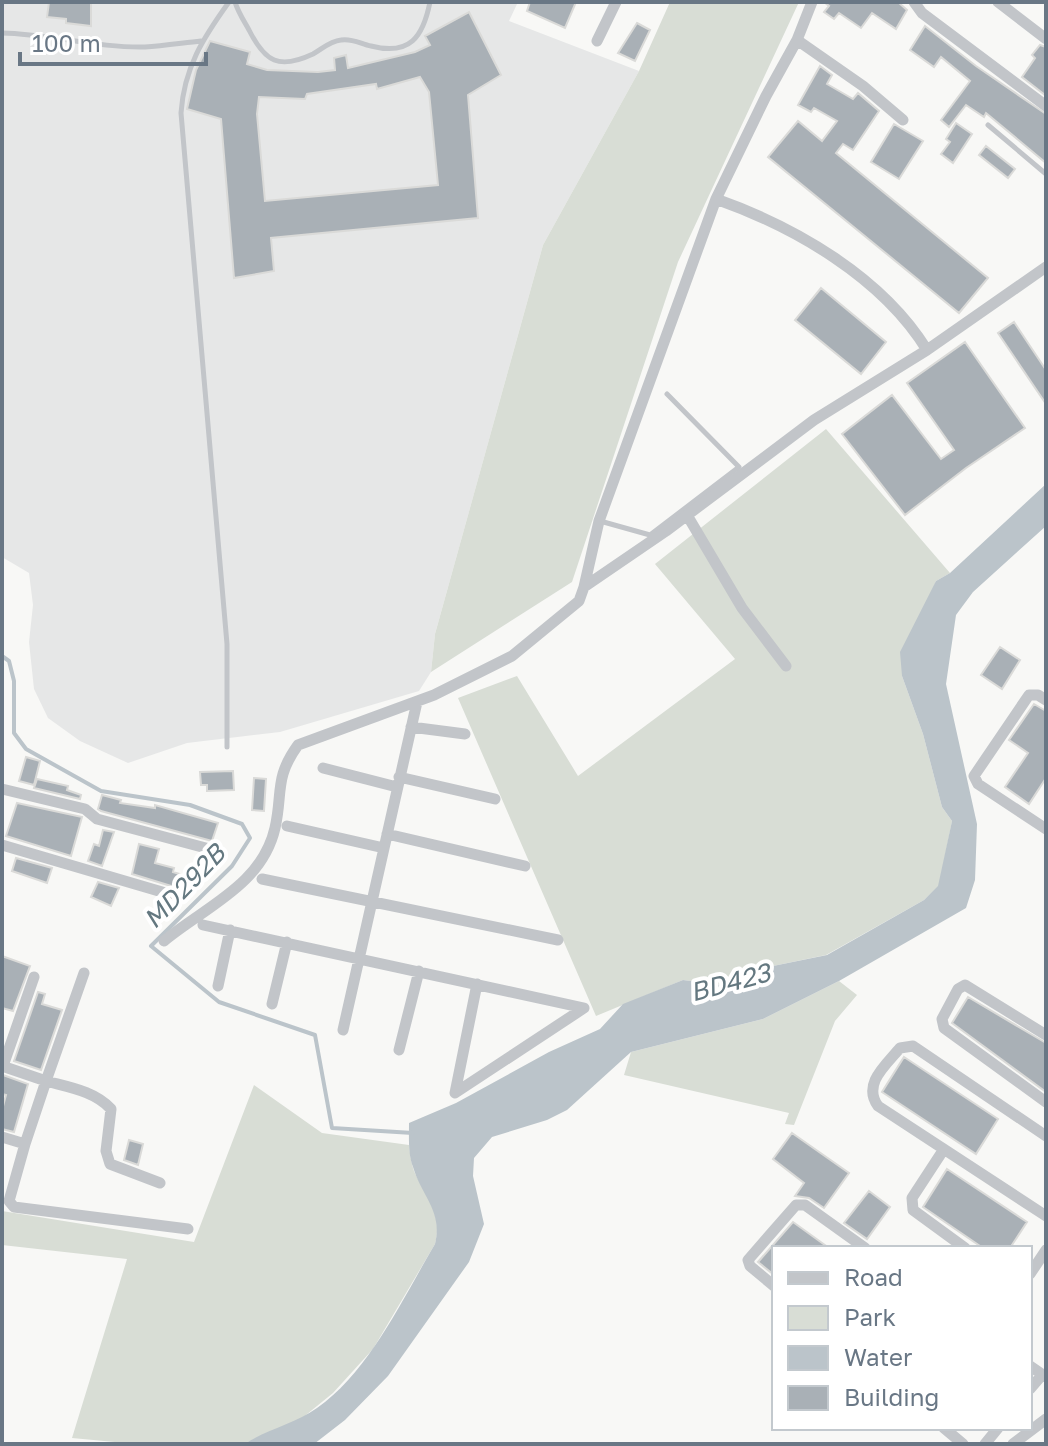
<svg xmlns="http://www.w3.org/2000/svg" width="1048" height="1446" font-family="'Golos Text',sans-serif">
	<style>
		.built { fill: #e6e7e7 }
		.green { fill: #d8ddd5 }
		.water { fill: #bbc4ca }
		.lines { fill: none; stroke-linecap: round; stroke-linejoin: round }
		.stream { stroke: #bbc4ca; stroke-width: 4 }
		.building { fill: #a9b0b6; stroke: #dadad8; stroke-width: 2; fill-rule: evenodd }
		.service { stroke: #c2c5c9; stroke-width: 5 }
		.minor { stroke: #c2c5c9; stroke-width: 11 }
		.labels { text-anchor: middle; dominant-baseline: central; stroke-width: 8; stroke-linejoin: round; paint-order: stroke }
		.water-label { font-size: 26px; font-style: italic; fill: #647880; stroke: #fff }
	</style>
	<rect width="100%" height="100%" fill="#f8f8f6"/>
	<path class="built" d="M2,2H518L509,21L639,71L543,245L435,634L431,672L419,691L280,732L187,743L128,763L80,741L48,718L34,689L29,642L33,605L29,573L2,557Z"/>
	<path class="green" d="M670,2H799L678,262L572,582L431,672L435,634L543,245L639,71Z
		M826,429L950,573L936,581L902,676L923,734L942,807L952,821L939,886L924,900L826,955L773,966L722,985L683,980L596,1016L458,698L517,676L578,776L735,659L655,564Z
		M839,981L857,995L835,1021L794,1125L785,1124L789,1113L624,1075L631,1052L763,1019Z
		M254,1085L322,1133L409,1145C410,1154 411,1163 414,1171C426,1197 443,1214 435,1244L373,1349L333,1393L301,1419L245,1444H136L72,1438L127,1259L2,1245V1211L194,1242Z"/>
	<path class="water" d="M1046,484V526L973,592L956,615L946,684L977,824L975,880L966,908L839,981L763,1019L631,1052L567,1110L547,1120L492,1137L474,1158L473,1176L484,1224L469,1262L388,1376L345,1420L314,1444H245C267,1429 295,1424 317,1408C369,1372 403,1298 435,1244C443,1211 422,1197 413,1167C408,1154 409,1138 409,1123L456,1103L549,1052L600,1029L623,1004L683,980L722,985L773,966L827,955L924,900L938,886L952,821L942,807L923,734L902,676L900,652L936,581L950,573Z"/>
	<g class="lines">
		<path class="stream" d="M2,656L9,661L14,681V733L26,749L101,791L190,805L242,824L250,838L232,866L151,946L219,1002L315,1035L332,1128L413,1133"/>
	</g>
	<path class="building" d="M49,2H91V26L66,23V19L47,17Z
		M530,2H576L565,28L527,11Z
		M824,2H898L907,10L896,29L872,13L861,28L839,13L834,19L824,12L829,6Z
		M469,12L501,75L468,95L478,218L271,238L274,271L234,278L221,119L187,109L196,70L210,41L250,52L247,64L267,70L318,72L335,70L334,58L346,55L348,68L415,52L430,45L425,36ZM420,77L429,92L438,185L265,201L257,114L259,97L305,99L307,94L376,84L377,89Z
		M637,23L650,30L635,61L618,53Z
		M925,26L976,66L1046,114V163L986,113L984,117L966,105L949,127L941,120L970,81L941,57L934,67L910,50Z
		M1040,45L1046,47L1045,95L1022,77L1035,58L1032,55Z
		M820,66L832,75L827,84L853,99L858,93L879,111L853,150L843,144L836,153L988,278L959,313L768,157L798,121L822,141L837,121L814,108L811,112L798,105Z
		M956,123L972,134L953,163L941,154L950,142L946,139Z
		M894,124L923,141L899,179L871,162Z
		M986,146L1015,169L1008,178L979,155Z
		M821,288L886,342L861,374L795,320Z
		M1014,322L1046,370V404L998,333Z
		M965,342L1025,428L966,468L905,515L842,434L892,395L941,459L954,450L907,383Z
		M1000,647L1020,660L1002,689L981,675Z
		M1034,704L1046,711V778L1029,804L1005,787L1028,753L1009,740Z
		M26,757L40,761L34,785L19,781Z
		M233,771L234,790L207,791V785H201L200,772Z
		M254,778L266,779L264,811L252,810Z
		M37,779L68,786L67,790L81,795L80,799L34,788Z
		M102,795L121,800L120,803L155,808V805L218,823L212,841L101,811L98,809Z
		M17,803L82,817L71,856L6,836Z
		M103,830L114,832L102,866L88,861L94,844L99,846Z
		M139,844L159,849L155,863L174,868L173,872L186,876L180,895L171,886L132,874Z
		M16,858L52,868L47,883L12,871Z
		M98,882L119,888L111,906L91,897Z
		M2,956L30,966L13,1011L2,1008Z
		M38,992L45,994L42,1004L62,1010L41,1070L14,1061Z
		M968,997L1046,1043V1092L952,1023Z
		M904,1057L998,1119L976,1154L882,1092Z
		M3,1075L28,1084L14,1132L2,1129V1110L6,1095L2,1094Z
		M792,1133L849,1173L824,1208L809,1198L795,1196L804,1183L773,1159Z
		M129,1140L143,1144L138,1165L124,1160Z
		M947,1169L1027,1222L1010,1248H983L923,1207Z
		M869,1191L890,1207L867,1239L844,1223Z
		M793,1222L829,1248H774V1275L758,1262Z"/>
	<g class="lines">
		<path class="service" d="M235,2C238,12 244,21 249,30C265,62 279,70 313,54C322,49 330,41 341,40C352,38 361,44 371,46C410,56 423,37 430,2
			M2,33C50,34 97,48 145,47C163,46 182,43 201,41
			M988,125L1046,174
			M600,521L650,535L739,467L667,394
			M227,747V644L181,113C184,68 203,38 229,2"/>
		<path class="minor" d="M914,2L922,13L1046,106
			M998,2L1046,39
			M797,40L863,86L903,120
			M597,41L616,2
			M716,199C795,227 882,277 927,350
			M687,515L742,608L786,666
			M584,587L599,521L716,199L766,96L797,40L812,2
			M1046,700L1038,695H1029L974,776L978,784L1046,829
			M411,727L465,734
			M323,768L397,787
			M399,777L495,799
			M2,789L85,809L97,819L217,851
			M287,826L384,848
			M387,834L525,866
			M2,845L169,894
			M262,879L558,940
			M203,925L584,1008L455,1093L477,984
			M164,941C205,907 262,885 275,828C283,793 274,778 298,745L434,695L512,656L579,601L584,587L666,531L814,420L927,350L1046,267
			M84,973L46,1081C68,1087 95,1091 111,1109L106,1151L110,1164L160,1183
			M218,986L230,930
			M272,1004L287,942
			M343,1030L417,702
			M1046,1035L965,985L958,989L942,1019L944,1028L1046,1102
			M399,1050L419,971
			M2,1066L46,1081L25,1144L2,1137
			M3,1066L34,977
			M1046,1136L913,1046L900,1048C886,1065 862,1084 878,1106L1046,1216
			M25,1144L9,1201L14,1207L188,1229
			M944,1149L912,1198L913,1210L965,1248
			M1030,1274L1046,1250
			M774,1286L750,1266L748,1260L796,1205H805L865,1248
			M1030,1366L1046,1377
			M1030,1389L1042,1375
			M944,1428L963,1444
			M985,1444L998,1428
			M1013,1444L1046,1419"/>
	</g>
	<g class="labels">
		<g class="water-label">
			<text transform="translate(184 886) rotate(-46)">MD292B</text>
			<text transform="translate(730 982) rotate(-15)">BD423</text>
		</g>
	</g>
	<rect width="1048" height="1446" fill="none" stroke="#697785" stroke-width="8"/>
	<rect x="772" y="1246" width="260" height="184" fill="#ffffff" stroke="#c3c9ce" stroke-width="2"/>
	<rect x="788" y="1272" width="40" height="12" fill="#c2c5c9" stroke="#c3c9ce" stroke-width="2"/>
	<text x="844" y="1286" font-size="24" fill="#697785">Road</text>
	<rect x="788" y="1306" width="40" height="24" fill="#d8ddd5" stroke="#c3c9ce" stroke-width="2"/>
	<text x="844" y="1326" font-size="24" fill="#697785">Park</text>
	<rect x="788" y="1346" width="40" height="24" fill="#bbc4ca" stroke="#c3c9ce" stroke-width="2"/>
	<text x="844" y="1366" font-size="24" fill="#697785">Water</text>
	<rect x="788" y="1386" width="40" height="24" fill="#a9b0b6" stroke="#c3c9ce" stroke-width="2"/>
	<text x="844" y="1406" font-size="24" fill="#697785">Building</text>
	<path d="M20 52v12h186v-12" fill="none" stroke="#697785" stroke-width="4"/>
	<text x="32" y="52" font-size="24" fill="#697785" stroke="#ffffff" stroke-width="6" paint-order="stroke">100 m</text>
</svg>
